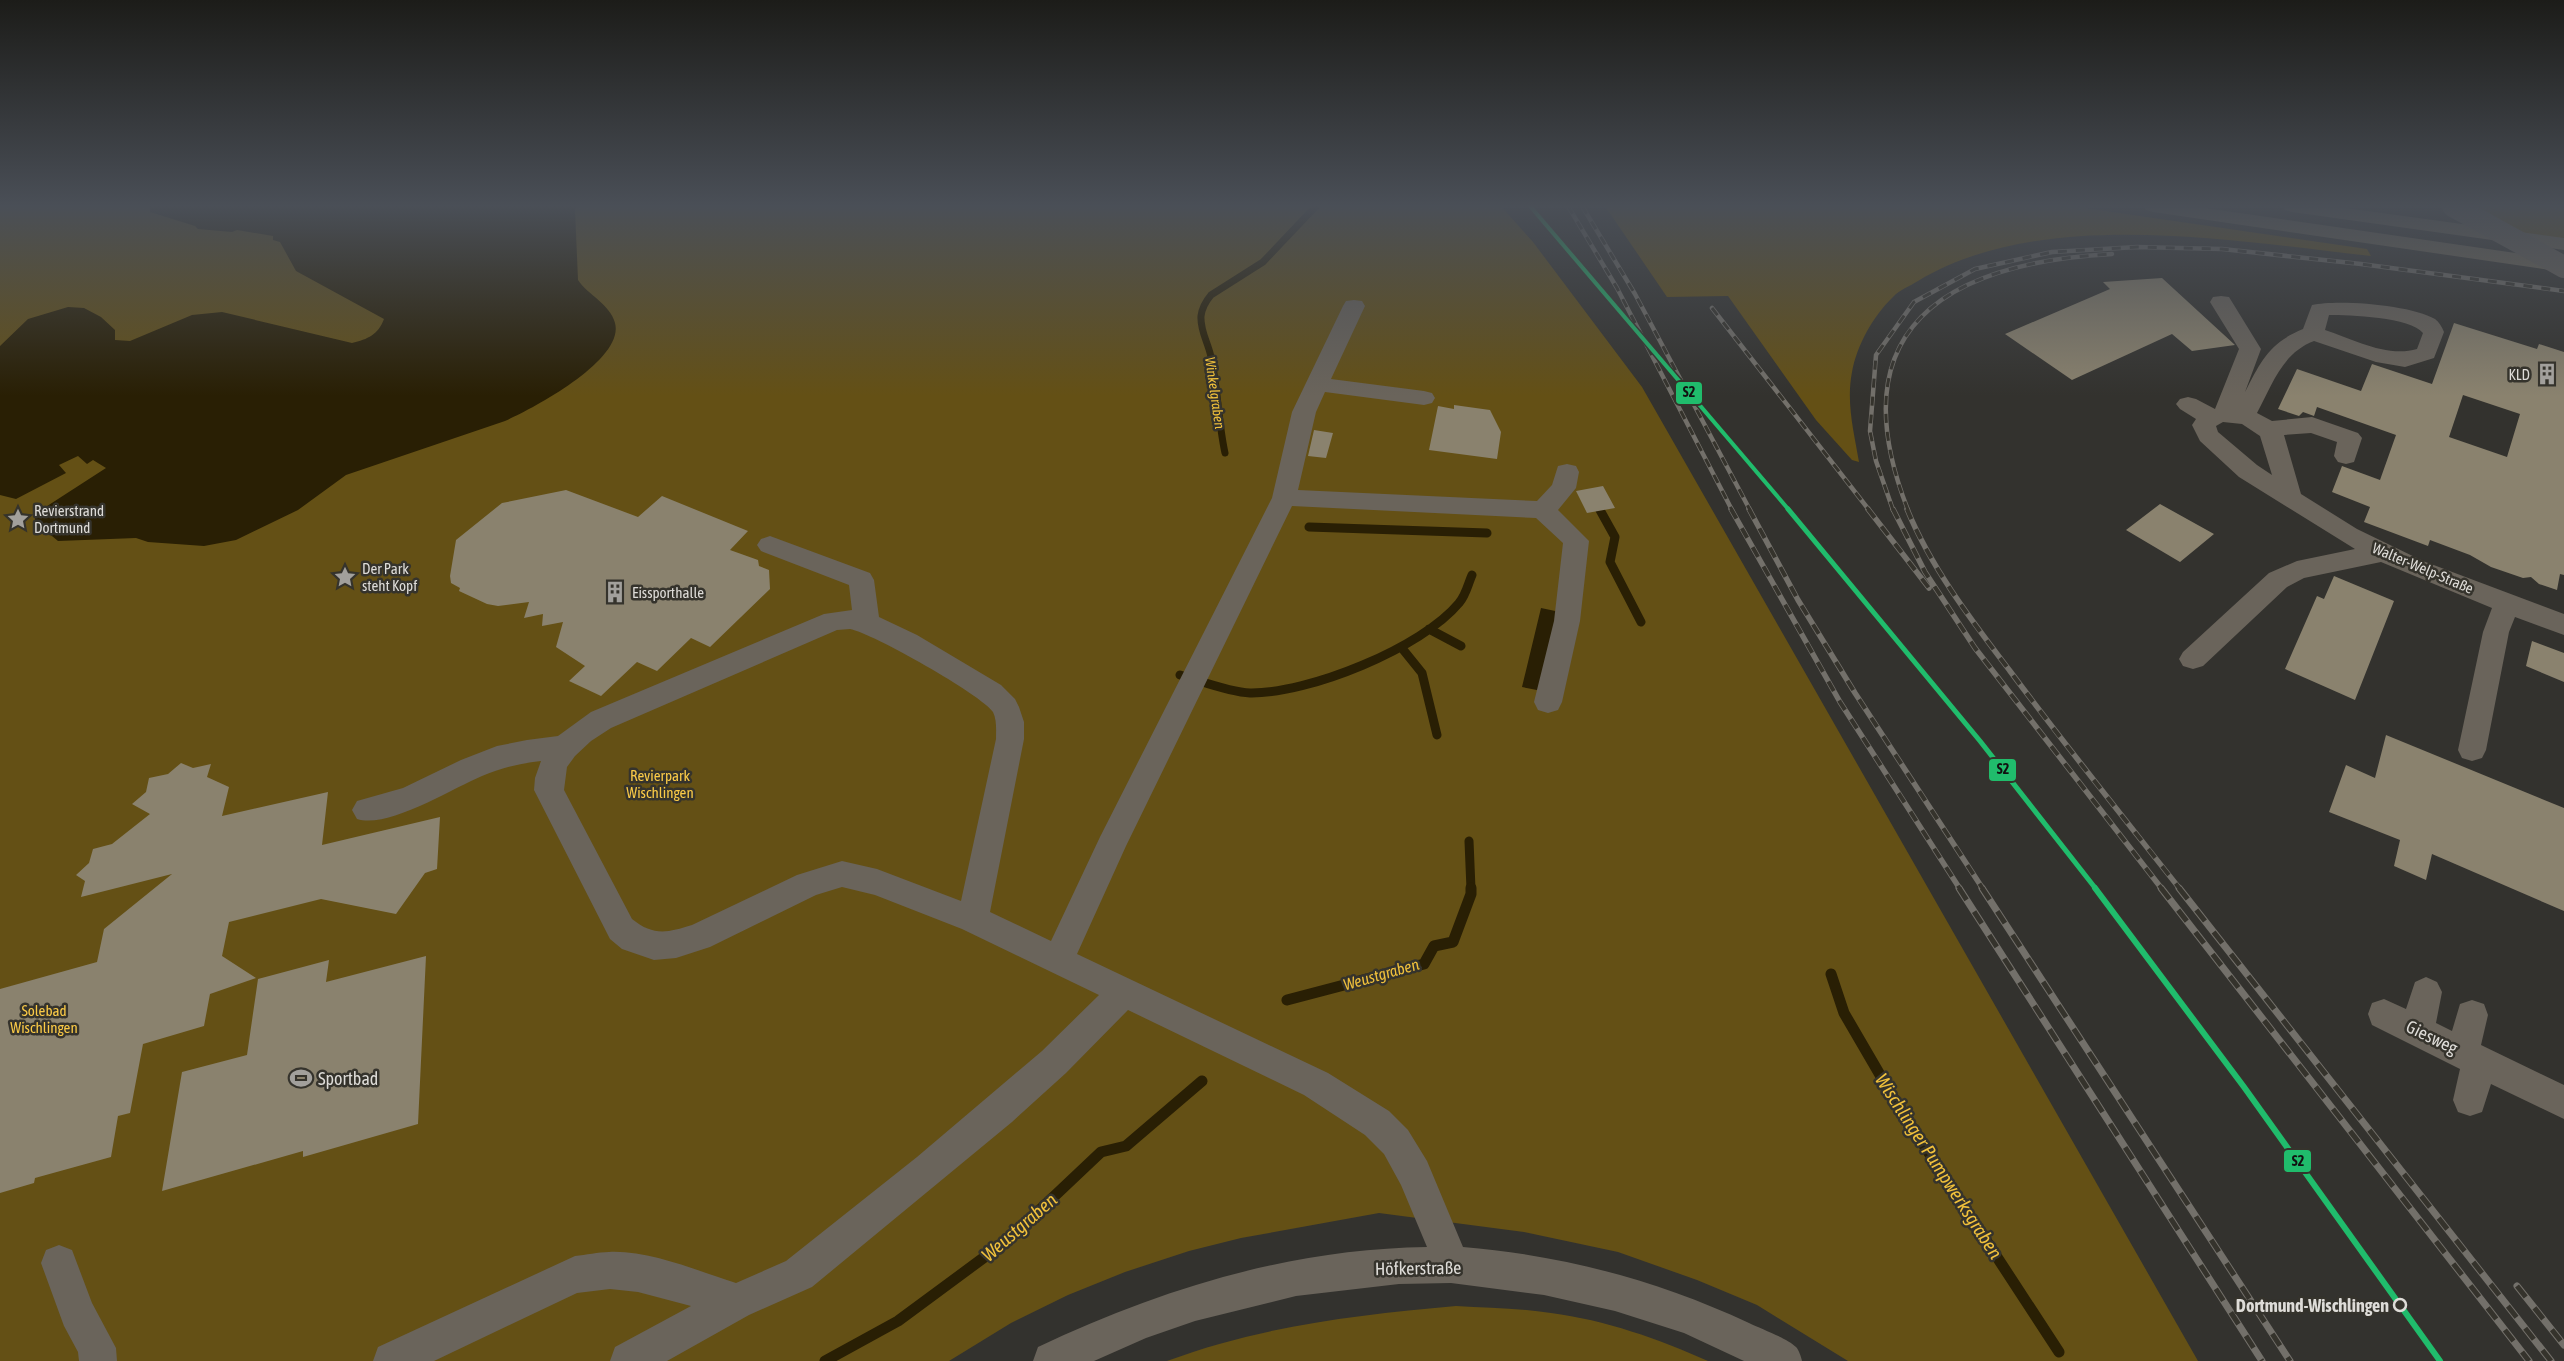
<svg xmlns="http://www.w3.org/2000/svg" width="2564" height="1361" font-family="'Asap Condensed',sans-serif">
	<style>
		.green { fill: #645015 }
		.water { fill: #291f04 }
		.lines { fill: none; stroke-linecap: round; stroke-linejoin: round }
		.stream-far2 { stroke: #291f04; stroke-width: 7 }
		.stream-far1 { stroke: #291f04; stroke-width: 9 }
		.stream { stroke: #291f04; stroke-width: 11 }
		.building { fill: #8a826e; fill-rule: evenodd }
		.minor { fill: #6a645b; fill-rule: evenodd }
		.highway { fill: #726a58; fill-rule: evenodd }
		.rail-far2-casing { stroke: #73706a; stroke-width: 4.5 }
		.rail-far1-casing { stroke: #73706a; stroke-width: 5.5 }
		.rail-casing { stroke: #73706a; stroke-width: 7 }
		.rail-far2 { stroke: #35332c; stroke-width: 3; stroke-dasharray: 9; stroke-linecap: butt }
		.rail-far1 { stroke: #35332c; stroke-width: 4; stroke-dasharray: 11; stroke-linecap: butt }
		.rail { stroke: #35332c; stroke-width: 5; stroke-dasharray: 14; stroke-linecap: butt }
		.minor-bridge { stroke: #6a645b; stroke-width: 22 }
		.rail-1-far2-casing { stroke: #35332c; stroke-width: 7 }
		.rail-1-far1-casing { stroke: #35332c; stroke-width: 9 }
		.rail-1-casing { stroke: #35332c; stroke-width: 10 }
		.rail-1-far2 { stroke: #20bc6c; stroke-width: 4 }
		.rail-1-far1 { stroke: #20bc6c; stroke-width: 5 }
		.rail-1 { stroke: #20bc6c; stroke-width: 6 }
		.stop-dot { fill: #35332c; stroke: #dedcd8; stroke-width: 2.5 }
		.labels { text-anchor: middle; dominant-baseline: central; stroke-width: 5; stroke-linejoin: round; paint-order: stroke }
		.far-water-label { font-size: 14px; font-style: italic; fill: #f1c13b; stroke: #35332c }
		.poi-label { font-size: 15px; fill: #dedcd8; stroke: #35332c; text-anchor: start }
		.street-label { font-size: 15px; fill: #dedcd8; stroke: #35332c }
		.park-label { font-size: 15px; fill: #faca47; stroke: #35332c }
		.water-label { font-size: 16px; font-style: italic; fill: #f1c13b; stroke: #35332c }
		.near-street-label { font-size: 18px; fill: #dedcd8; stroke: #35332c }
		.near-poi-label { font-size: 18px; fill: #dedcd8; stroke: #35332c; text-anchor: start }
		.near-stop-label { font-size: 18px; font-weight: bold; fill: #dedcd8; stroke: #35332c; text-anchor: end }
		.near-water-label { font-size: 19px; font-style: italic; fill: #f1c13b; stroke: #35332c }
		.line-badge { stroke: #35332c; stroke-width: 2 }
		.pale-badge-label { font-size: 14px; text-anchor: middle; font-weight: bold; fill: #111 }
	</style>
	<rect width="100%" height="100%" fill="#33322e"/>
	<path class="green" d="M0,206H1501L1533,242L1642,387L2198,1361H1848L1757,1305L1697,1280L1618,1252L1524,1232L1379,1213L1241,1238L1189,1251L1125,1272L1068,1295L1011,1323L949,1361H0Z
		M1605,206H2071L2367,249L2371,256C2234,241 2041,206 1918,281C1910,286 1899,290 1893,297C1873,316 1857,345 1852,372C1846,403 1854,432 1859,462L1852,460L1816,420L1728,296L1667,297Z
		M2453,206H2564V240L2503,232Z
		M1456,1306C1488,1308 1520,1308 1551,1313C1605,1320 1659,1339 1708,1361H1167C1261,1326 1356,1315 1456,1306Z"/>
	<path class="water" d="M150,206H577L575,209L578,280C588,295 610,304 615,323C625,360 532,409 505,421L346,475L298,510L236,540L204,546L148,542L136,538L58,541L35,522V517L41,510L106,468L93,460L87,464L78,456L59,465L66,473L16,499L0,495V346L28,319L68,307L84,308L101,317L115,330V340L130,341L192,315L222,312L352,343C368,339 378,335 384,319L296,271L280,242L273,240V236L237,230L232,232L198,229L195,226L150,212Z
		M1541,608L1560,612L1542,691L1522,687Z"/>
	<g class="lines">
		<path class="stream-far2" d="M1225,453C1218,421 1218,389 1211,357C1208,342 1200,331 1201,316C1202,308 1206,301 1211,295L1263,262L1316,206"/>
		<path class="stream-far1" d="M1600,510L1615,537L1610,562L1641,622
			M1309,527L1487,533
			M1429,629L1461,646
			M1401,647L1422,673L1437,735
			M1180,675C1201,681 1229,692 1250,693C1308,694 1422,648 1459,603C1466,595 1468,584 1472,575
			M1469,841L1471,889"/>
		<path class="stream" d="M1831,974L1844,1013L1897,1104L2059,1352
			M1287,1000L1424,964L1434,946L1453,942L1471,894V888
			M825,1361L898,1321L1009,1239L1101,1152L1126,1146L1202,1081"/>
	</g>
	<path class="building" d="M2162,278L2235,345L2192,351L2172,334L2072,380L2005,334L2110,289L2103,282Z
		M2454,323L2537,349L2539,344L2564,352V575L2560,574L2557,590L2539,584L2531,577L2523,578L2491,567L2470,555L2430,540L2428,546L2364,522L2370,507L2332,492L2342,466L2380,480L2396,435L2317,407L2314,416L2303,412L2299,416L2278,409L2297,369L2361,391L2372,364L2432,384ZM2463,395L2520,414L2507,457L2449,437Z
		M1454,405L1490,410L1501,432L1497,459L1429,450L1438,406L1454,409Z
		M1314,430L1333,433L1326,458L1308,456Z
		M1603,486L1615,508L1587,513L1576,491Z
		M566,490L638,517L662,496L748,531L730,550L758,560L759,566L769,570L770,589L710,647L691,638L657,671L637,662L601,696L569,681L585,666L556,647L563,622L542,626L543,614L524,618L529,602L498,606L487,604L459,591L460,588L451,583L450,576L456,540L502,503Z
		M2160,504L2214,534L2180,562L2126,530Z
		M2334,576L2394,601L2355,700L2285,669L2317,596L2324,599Z
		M2532,641L2564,653V682L2526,666Z
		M2386,735L2564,808V911L2432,854L2426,880L2394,866L2400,840L2329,812L2346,765L2375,778Z
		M181,763L193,768L211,764L207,777L229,787L222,816L328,792L322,845L440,817L437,869L425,873L396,914L321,899L229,922L222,956L256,978L210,994L204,1026L143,1044L130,1113L118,1116L111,1157L35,1178L34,1183L0,1193V989L97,962L104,929L172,874L81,897L85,881L76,875L89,863L93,849L112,844L150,814L132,804L146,792L149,778L168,774Z
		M426,956L418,1124L303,1157V1151L162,1191L182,1072L247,1055L258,979L329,960L326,982Z"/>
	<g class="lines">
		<path class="minor" d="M2221,296L2229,297L2261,349L2245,392C2261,361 2269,343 2303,329L2312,305C2338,299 2412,305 2435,319C2439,322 2442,327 2444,332L2434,358L2405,367L2376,362L2314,341C2282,353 2272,385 2257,413L2272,421L2312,417L2358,433L2362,438L2354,462L2346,464L2338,462L2334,456L2337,442L2311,433L2284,435L2301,494L2357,529L2423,561L2564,614V635L2515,617L2509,632L2486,750L2482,758L2472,761L2462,758L2458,750L2483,632L2492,608L2381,562L2304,578L2287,587L2203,666L2193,669L2183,666L2179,659L2183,652L2269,573L2297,561L2355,549L2239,477L2200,441L2192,425L2196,419L2180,409L2176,404L2180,399L2188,397L2196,399L2215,409L2239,349L2210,302L2213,297ZM2329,315C2349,315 2411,317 2423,333L2417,349C2387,358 2353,339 2325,330ZM2223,422L2242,424L2260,436L2272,475L2257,465L2218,432L2216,426Z
			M1354,300L1362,301L1365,306L1331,379L1424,391L1432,393L1435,398L1432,403L1424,405L1325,392L1316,412L1298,490L1537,501L1552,485L1558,466L1567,464L1576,466L1579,472L1576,488L1558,510L1589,541L1580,621L1562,702L1558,710L1548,713L1538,710L1534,702L1554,621L1563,543L1536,518L1292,506L1126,846L1077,954L1328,1073L1389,1111L1408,1130L1427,1161L1463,1247C1563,1255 1659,1281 1749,1323C1761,1329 1787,1338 1796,1347C1799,1350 1801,1357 1802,1361H1744L1684,1333L1615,1311L1544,1295L1451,1283L1399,1284L1296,1296L1195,1321L1146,1338L1094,1361H1033L1038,1347C1161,1289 1289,1249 1427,1247L1401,1185L1384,1154L1365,1135L1304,1095L1128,1010L1066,1073L1012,1122L812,1287L749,1315L667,1361H610L615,1347L691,1306L638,1292L610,1289L577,1293L434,1361H373L378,1347L575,1256C586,1255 598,1252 609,1252C649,1250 698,1271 736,1283L786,1261L917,1157L1042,1051L1099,995L962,929L875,895L842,887L816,895L710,947L676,958L654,960L622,949L610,939L534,790L535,778L541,761C521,763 501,768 482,776C451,789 388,829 357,819L352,810L357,801L403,788L461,760L497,746L527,740L558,736L591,712L824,614L852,610L849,585L761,551L757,545L761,539L770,536L870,573L874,580L879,617L917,635L1001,685L1015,699L1019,707L1024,722V739L990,912L1051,941L1100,837L1272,498L1292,412L1343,306L1346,301ZM850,629C872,633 982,695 993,712C997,720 996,731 996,739L961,901L877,869L842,861L797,875L692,925C667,933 653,936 632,919L564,790L567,767L575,756L591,741L611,728L837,630Z
			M2426,977L2437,982L2442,992L2436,1023L2452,1031L2460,1004L2472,1000L2484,1004L2488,1015L2481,1045L2564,1085V1119L2491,1084L2482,1112L2470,1116L2458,1112L2453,1100L2460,1069L2372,1025L2368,1014L2372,1003L2384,999L2406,1009L2415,982Z
			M59,1245L72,1250L92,1303L116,1348L117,1361H79L78,1352L64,1326L41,1263L46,1250Z"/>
		<path class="highway" d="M2143,206H2191L2564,260V272L2153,212L2146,210Z
			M2282,206H2331L2564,238V250L2292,212L2285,210Z"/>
		<g class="rail-far2-casing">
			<path id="rail-far2" d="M1568,206L1617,288L1732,510
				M1582,206L1635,294L1750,510
				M1712,308L1869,510
				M1893,510L1876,461L1870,431L1876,355L1914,302L1975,269L2052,252L2137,247L2222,249L2361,264L2564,291
				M1908,510C1837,329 1945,263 2112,254"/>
		</g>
		<g class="rail-far1-casing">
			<path id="rail-far1" d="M1731,509L1840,702L1960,889
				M1749,509L1798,600L1855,693L1983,889
				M1868,509L1929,588
				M1893,509L1925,572L1975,648L2162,889
				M1907,509C1931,568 1972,621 2010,671C2065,745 2123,817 2180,889"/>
		</g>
		<g class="rail-casing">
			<path id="rail" d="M1959,888L2262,1361
				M1982,888L2290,1361
				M2161,888L2529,1361
				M2179,888L2551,1361
				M2517,1286L2564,1345"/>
		</g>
		<use href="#rail-far2" class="rail-far2"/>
		<use href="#rail-far1" class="rail-far1"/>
		<use href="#rail" class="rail"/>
		<path class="minor-bridge" d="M2453,206L2564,267"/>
		<g class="rail-1-far2-casing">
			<path id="rail-1-far2" d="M1530,206L1789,510"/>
		</g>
		<g class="rail-1-far1-casing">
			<path id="rail-1-far1" d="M1788,509L1980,741L2096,889"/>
		</g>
		<g class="rail-1-casing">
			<path id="rail-1" d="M2095,888L2244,1087L2440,1361"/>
		</g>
		<use href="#rail-1-far2" class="rail-1-far2"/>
		<use href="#rail-1-far1" class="rail-1-far1"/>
		<use href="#rail-1" class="rail-1"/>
	</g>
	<linearGradient id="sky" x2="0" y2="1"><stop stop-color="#1c1c19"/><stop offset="0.52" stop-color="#4a4f57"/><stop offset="1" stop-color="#4a4f57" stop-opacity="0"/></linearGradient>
	<rect width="2564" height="396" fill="url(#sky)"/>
	<defs>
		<g id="building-bare" transform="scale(1.725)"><path d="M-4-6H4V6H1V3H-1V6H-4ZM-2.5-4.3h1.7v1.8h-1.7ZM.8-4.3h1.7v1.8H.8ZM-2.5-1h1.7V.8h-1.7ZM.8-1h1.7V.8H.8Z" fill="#a2a09c" stroke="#35332c" stroke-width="2.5" paint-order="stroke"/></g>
		<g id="sight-bare" transform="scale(1.725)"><path d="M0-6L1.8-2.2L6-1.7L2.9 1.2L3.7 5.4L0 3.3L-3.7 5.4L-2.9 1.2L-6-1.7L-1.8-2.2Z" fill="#a2a09c" stroke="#35332c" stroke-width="2.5" paint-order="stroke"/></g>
		<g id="stadium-bare" transform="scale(1.725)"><path d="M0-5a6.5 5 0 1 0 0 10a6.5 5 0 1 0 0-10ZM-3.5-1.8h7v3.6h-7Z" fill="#a2a09c" stroke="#35332c" stroke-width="2.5" paint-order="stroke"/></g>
	</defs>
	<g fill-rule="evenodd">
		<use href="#building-bare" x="2547" y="374"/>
		<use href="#sight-bare" x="18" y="519"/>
		<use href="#sight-bare" x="345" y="577"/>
		<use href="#building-bare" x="615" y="592"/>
		<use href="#stadium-bare" x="301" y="1078"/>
	</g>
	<circle class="stop-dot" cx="2400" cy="1305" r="6"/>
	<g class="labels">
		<g class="far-water-label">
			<text transform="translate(1215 393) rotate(82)">Winkelgraben</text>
		</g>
		<g class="poi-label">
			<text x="2530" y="374" text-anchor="end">KLD</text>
			<text x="34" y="510">Revierstrand<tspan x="34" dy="17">Dortmund</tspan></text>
			<text x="362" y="568">Der Park<tspan x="362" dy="17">steht Kopf</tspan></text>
			<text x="632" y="592">Eissporthalle</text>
		</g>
		<g class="street-label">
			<text transform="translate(2423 568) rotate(23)">Walter-Welp-Straße</text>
		</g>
		<g class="park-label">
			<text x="660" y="775">Revierpark<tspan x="660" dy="17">Wischlingen</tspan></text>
			<text x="44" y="1010">Solebad<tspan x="44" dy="17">Wischlingen</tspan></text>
		</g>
		<g class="water-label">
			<text transform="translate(1381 974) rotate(-16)">Weustgraben</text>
		</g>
		<g class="near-street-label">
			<text transform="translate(2432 1037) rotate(26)">Giesweg</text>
			<text transform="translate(1418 1268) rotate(-1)">Höfkerstraße</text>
		</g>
		<g class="near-poi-label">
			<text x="318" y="1078">Sportbad</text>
		</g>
		<g class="near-stop-label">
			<text x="2389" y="1305">Dortmund-Wischlingen</text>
		</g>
		<g class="near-water-label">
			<text transform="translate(1939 1166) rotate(57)">Wischlinger Pumpwerksgraben</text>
			<text transform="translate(1019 1227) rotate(-41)">Weustgraben</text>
		</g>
	</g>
	<g class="line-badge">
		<rect x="1675" y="381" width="28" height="24" rx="5" fill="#20bc6c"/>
		<rect x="1988" y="758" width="29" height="24" rx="5" fill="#20bc6c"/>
		<rect x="2283" y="1149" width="29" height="24" rx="5" fill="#20bc6c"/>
	</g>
	<g class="pale-badge-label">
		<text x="1689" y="397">S2</text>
		<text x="2003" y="774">S2</text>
		<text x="2298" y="1166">S2</text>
	</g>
</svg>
